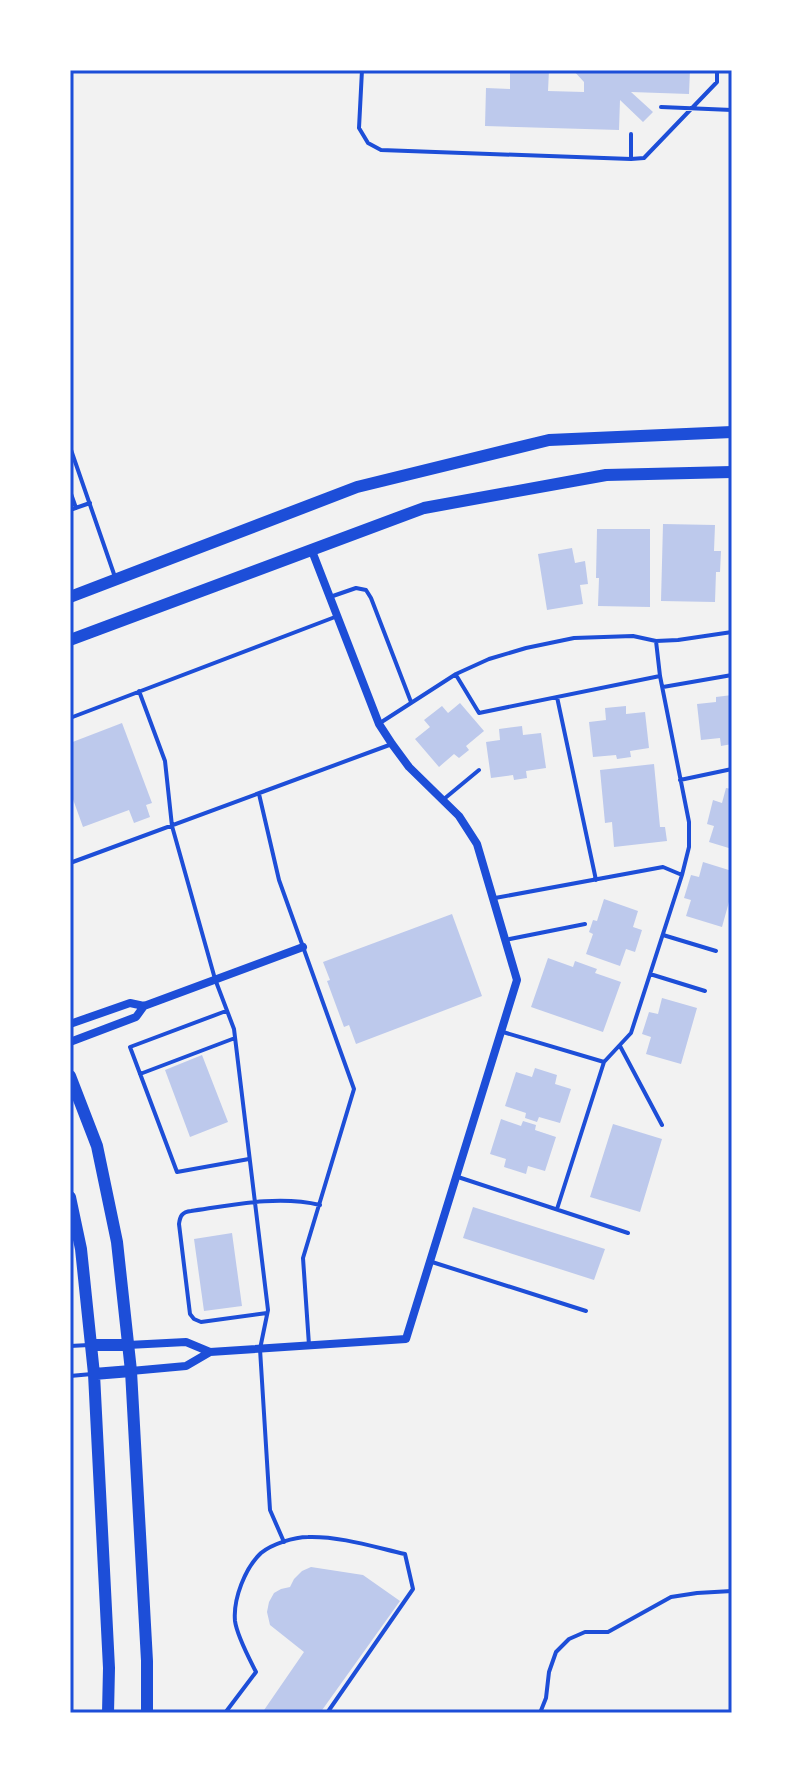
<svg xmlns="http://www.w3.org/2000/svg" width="802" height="1783" font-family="'Fira Sans',sans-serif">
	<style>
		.building { fill: #bdc9ec }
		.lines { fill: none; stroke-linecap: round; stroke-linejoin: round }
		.service { stroke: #1d4ed8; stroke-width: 4 }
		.minor { stroke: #1d4ed8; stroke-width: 8 }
		.secondary { stroke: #1d4ed8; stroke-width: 12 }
		.neatline { fill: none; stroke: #1d4ed8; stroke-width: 3 }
	</style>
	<rect width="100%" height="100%" fill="#f2f2f2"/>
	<path class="building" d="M510,70H549L548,91L584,92V82L573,70H690L689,94L631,92L653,112L643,122L620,100L619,130L485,126L486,88L510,89Z
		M663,524L715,525L714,551H721L720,572H716L715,602L661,601Z
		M597,529H650V607L598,606L599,578H596Z
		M572,548L575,563L585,561L588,584L580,585L583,604L547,610L538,554Z
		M732,695V744L721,746L720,738L701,740L697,704L716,702V697Z
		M460,703L484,731L466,746L469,750L459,758L454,754L439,767L415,739L430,727L424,720L442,706L448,713Z
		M626,706V714L645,712L649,748L630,751L631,757L617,759L616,755L593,757L589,722L606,720L605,708Z
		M122,723L152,803L146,805L150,817L134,823L129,810L83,827L70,791V743Z
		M522,726L523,735L541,733L546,768L526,771L527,778L514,780L513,775L491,778L486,742L500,740L499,729Z
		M654,764L660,827H665L667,841L614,847L612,822L605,823L600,770Z
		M726,788L732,789V849L709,842L714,826L707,824L713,800L722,803Z
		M703,862L732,871V891L722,927L686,916L691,900L684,898L691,875L699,877Z
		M604,899L638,911L633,927L642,930L635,952L626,949L620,966L586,954L593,934L589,932L593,920L597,921Z
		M452,914L482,996L356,1044L349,1025L344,1027L327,981L330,980L323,962Z
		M548,958L573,967L575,961L597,969L595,973L621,982L603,1032L531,1007Z
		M662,998L697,1008L681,1064L646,1054L651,1037L642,1034L649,1012L658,1014Z
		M202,1055L228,1122L190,1137L165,1070Z
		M535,1068L557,1075L555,1084L571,1089L560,1123L539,1117L537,1122L525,1118L526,1113L505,1106L516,1072L532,1077Z
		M501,1119L521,1126L523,1121L536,1125L535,1130L556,1137L545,1171L528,1166L526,1174L504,1167L506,1159L490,1154Z
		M613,1124L662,1139L640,1212L590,1197Z
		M473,1207L605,1249L594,1280L463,1238Z
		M232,1233L242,1306L204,1311L194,1239Z
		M311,1567L363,1575L400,1601L320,1713H262L304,1652L270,1625L267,1612L269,1602L274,1593L281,1589L290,1587L294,1579L302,1571Z"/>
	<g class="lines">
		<path class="service" d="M362,70L359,128L368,143L381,150L631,159L644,158L717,82V70
			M661,107L732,110
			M631,134V159
			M70,447L115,577
			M70,491L76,508
			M70,510L90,503
			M330,597L356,588L366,590L371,598L411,702
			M456,675L479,713L660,676
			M663,687L732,675
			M139,691L165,761L172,826L215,979L234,1029L268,1310L260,1349L270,1510L284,1542
			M557,697L596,880
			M70,718L335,617
			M380,723L456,674L489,659L526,648L574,638L633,636L656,641L678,640L732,632
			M680,780L732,769
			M259,794L279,880L354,1089L303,1258L309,1345
			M444,799L479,770
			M70,863L392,744
			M495,898L663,867L682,875
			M663,935L716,951
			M505,940L585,924
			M650,974L705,991
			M226,1011L130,1047L177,1172L249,1159
			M503,1032L604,1062
			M620,1046L662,1125
			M140,1074L235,1038
			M458,1177L628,1233
			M557,1209L604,1062L631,1033L682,875L689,847V822L660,676L656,641
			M432,1262L586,1311
			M267,1313L201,1322L194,1319L190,1314L179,1224C180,1216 182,1212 191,1211C232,1205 278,1195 320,1205
			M70,1346L89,1345
			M70,1376L92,1374
			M225,1713L256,1672C249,1658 237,1636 235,1621C233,1599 245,1568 261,1553C272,1544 294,1537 308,1537C340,1536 374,1547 405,1554L413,1589L327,1713
			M540,1713L546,1698L549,1672L556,1652L569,1639L585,1632H608L671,1597L697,1593L732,1591"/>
		<path class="minor" d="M70,1024L130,1003L144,1006L303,947
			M70,1042L136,1017L144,1006
			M128,1345L186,1342L210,1352
			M131,1371L186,1366L210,1352L406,1339L517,980L477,844L459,816L409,767L392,744L379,724L312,551"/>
		<path class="secondary" d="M70,597L357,487L549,440L732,432
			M70,640L424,508L606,475L732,472
			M70,1076L97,1146L117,1242L131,1371L147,1661V1713
			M70,1197L81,1249L94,1374L109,1668L108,1713
			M91,1345H128
			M94,1374L131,1371"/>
	</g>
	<rect width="802" height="1783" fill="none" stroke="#ffffff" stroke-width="144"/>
	<rect x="72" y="72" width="658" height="1639" class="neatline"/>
</svg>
